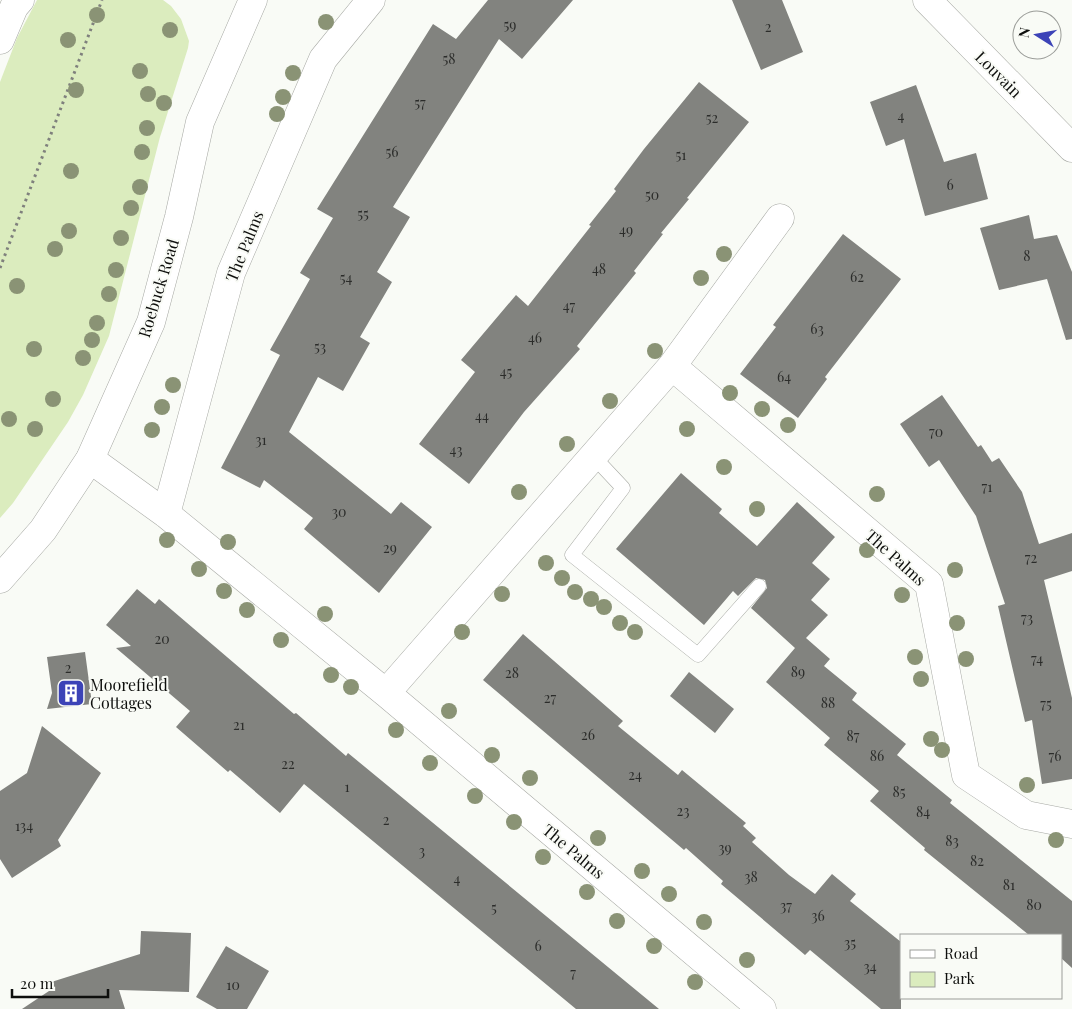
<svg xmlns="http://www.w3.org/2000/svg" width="1072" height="1009" font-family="'Playfair Display',serif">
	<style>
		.green { fill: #dbecbe }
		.building { fill: #82837f }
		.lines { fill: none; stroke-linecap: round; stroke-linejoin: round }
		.service-casing { stroke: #a7a9a4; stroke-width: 15 }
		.minor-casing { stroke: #a7a9a4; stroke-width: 29 }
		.tertiary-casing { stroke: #a7a9a4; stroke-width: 29 }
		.path { stroke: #7f807d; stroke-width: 3; stroke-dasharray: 2.5 4; stroke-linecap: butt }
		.service { stroke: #fff; stroke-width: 14 }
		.minor { stroke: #fff; stroke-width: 28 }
		.tertiary { stroke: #fff; stroke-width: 28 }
		.tree { fill: #8a9375 }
		.labels { text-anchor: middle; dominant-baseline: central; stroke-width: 4; stroke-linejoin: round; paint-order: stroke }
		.number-label { font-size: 14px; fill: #2b2c2a }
		.street-label { font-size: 16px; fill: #0e0f0d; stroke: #f9fbf6 }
		.poi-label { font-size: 16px; fill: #0e0f0d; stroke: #f9fbf6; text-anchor: start }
	</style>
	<rect width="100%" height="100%" fill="#f9fbf6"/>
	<path class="green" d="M37,0H163L171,6L181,19L189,41L188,48L160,137L109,336L83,395L68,422L13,503L0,518V82L17,38Z"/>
	<path class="building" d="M488,0H573L522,59L499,39L393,207L410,217L377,272L392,282L360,337L370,343L343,391L318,377L289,432L391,514L401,502L432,527L379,593L304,529L313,518L264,480L260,488L221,468L280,355L270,350L310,279L300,273L333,218L317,209L433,24L456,39Z
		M732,0H782L803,52L761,70Z
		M699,82L749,122L687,198L689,199L661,233L663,234L634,271L636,273L577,346L580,349L524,412L469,484L419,444L475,372L461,360L516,295L528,306L591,226L589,225L616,191L614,189L644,149Z
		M916,85L944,162L976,153L988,199L925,216L904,139L886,146L870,102Z
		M1029,215L1034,239L1057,235L1072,272V339L1066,340L1047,279L999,290L980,228Z
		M843,234L901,279L825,377L827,379L798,418L740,374L776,327L773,325Z
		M942,395L978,447L981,445L992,462L999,458L1022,492L1039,544L1072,533V571L1044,580L1072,698V779L1042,784L1032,720L1025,722L998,606L1005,604L976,516L939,460L929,467L900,424Z
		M681,473L722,509L719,513L757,546L797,502L835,537L812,563L830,579L811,600L828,615L806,638L830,659L824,666L857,693L852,700L906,744L897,755L952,800L950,803L1072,901V968L1061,958V935H1029L924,850L925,848L870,801L879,791L824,745L830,738L766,682L795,648L751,608L767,588L765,580L756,578L738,596L733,591L704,625L616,549Z
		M137,589L155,604L159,599L294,714L296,713L346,756L348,753L659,1009H576L304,784L280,813L230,770L228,772L176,727L190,711L116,648L131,646L106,625Z
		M523,634L623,721L618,726L678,775L682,770L746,823L743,826L756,838L752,842L789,875L815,894L832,874L856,894L850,901L901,942V1009H881L810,950L805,955L721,884L723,881L686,848L684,850L483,680Z
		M85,652L92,704L47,709L52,693L47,657Z
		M689,672L734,709L715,733L670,696Z
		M42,726L101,773L58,840L61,846L12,878L0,859V791L27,773Z
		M141,931L191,933L189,992L119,990L125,1009H22L52,989L45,988V984L140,954Z
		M226,946L269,971L247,1009H217L196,997Z"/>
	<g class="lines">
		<g class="service-casing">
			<path id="service" d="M593,456L623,488L572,555L698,655L759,586"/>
		</g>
		<g class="minor-casing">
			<path id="minor" d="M927,0L1072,148
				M0,40L14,7L20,0
				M672,366L929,584L966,775L1026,815L1072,824
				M90,459L166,514L386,693L762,1009
				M166,514L231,273L323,59L371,0
				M386,693L672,366L780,218"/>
		</g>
		<g class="tertiary-casing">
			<path id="tertiary" d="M0,579L43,530L90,459L151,322L179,217L200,122L253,0"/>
		</g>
		<path class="path" d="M0,268L102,0"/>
		<use href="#service" class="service"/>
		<use href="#minor" class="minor"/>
		<use href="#tertiary" class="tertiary"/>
	</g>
	<g class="tree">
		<circle cx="97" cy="15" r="8"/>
		<circle cx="326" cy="22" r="8"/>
		<circle cx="170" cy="30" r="8"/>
		<circle cx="68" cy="40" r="8"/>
		<circle cx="140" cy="71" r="8"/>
		<circle cx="293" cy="73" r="8"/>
		<circle cx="76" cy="90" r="8"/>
		<circle cx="148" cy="94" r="8"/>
		<circle cx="283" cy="97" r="8"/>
		<circle cx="164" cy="103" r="8"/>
		<circle cx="277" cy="114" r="8"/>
		<circle cx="147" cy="128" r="8"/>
		<circle cx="142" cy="152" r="8"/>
		<circle cx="71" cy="171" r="8"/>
		<circle cx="140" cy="187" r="8"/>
		<circle cx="131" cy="208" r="8"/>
		<circle cx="69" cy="231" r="8"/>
		<circle cx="121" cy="238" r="8"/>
		<circle cx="55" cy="249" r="8"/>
		<circle cx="724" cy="254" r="8"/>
		<circle cx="116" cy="270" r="8"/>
		<circle cx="701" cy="278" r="8"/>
		<circle cx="17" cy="286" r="8"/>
		<circle cx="109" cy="294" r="8"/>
		<circle cx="97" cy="323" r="8"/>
		<circle cx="92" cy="340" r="8"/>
		<circle cx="34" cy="349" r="8"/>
		<circle cx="655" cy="351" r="8"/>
		<circle cx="83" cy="358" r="8"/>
		<circle cx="173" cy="385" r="8"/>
		<circle cx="730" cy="393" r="8"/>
		<circle cx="53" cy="399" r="8"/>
		<circle cx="610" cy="401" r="8"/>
		<circle cx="162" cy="407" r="8"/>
		<circle cx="762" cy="409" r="8"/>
		<circle cx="9" cy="419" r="8"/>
		<circle cx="788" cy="425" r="8"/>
		<circle cx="35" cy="429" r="8"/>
		<circle cx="687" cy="429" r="8"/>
		<circle cx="152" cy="430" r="8"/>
		<circle cx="567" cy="444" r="8"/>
		<circle cx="724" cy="467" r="8"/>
		<circle cx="519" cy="492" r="8"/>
		<circle cx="877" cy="494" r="8"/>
		<circle cx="757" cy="509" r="8"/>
		<circle cx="167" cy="540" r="8"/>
		<circle cx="228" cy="542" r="8"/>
		<circle cx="867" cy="550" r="8"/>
		<circle cx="546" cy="563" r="8"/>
		<circle cx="199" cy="569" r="8"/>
		<circle cx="955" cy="570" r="8"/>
		<circle cx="562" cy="578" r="8"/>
		<circle cx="224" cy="591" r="8"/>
		<circle cx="575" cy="592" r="8"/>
		<circle cx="502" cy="594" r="8"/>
		<circle cx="902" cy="595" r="8"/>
		<circle cx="591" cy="599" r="8"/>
		<circle cx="604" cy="607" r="8"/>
		<circle cx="247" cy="610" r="8"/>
		<circle cx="325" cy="614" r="8"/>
		<circle cx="620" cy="623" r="8"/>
		<circle cx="957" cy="623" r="8"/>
		<circle cx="462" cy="632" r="8"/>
		<circle cx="635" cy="632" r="8"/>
		<circle cx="281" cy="640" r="8"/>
		<circle cx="915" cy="657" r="8"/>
		<circle cx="966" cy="659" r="8"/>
		<circle cx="331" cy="675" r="8"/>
		<circle cx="921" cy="679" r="8"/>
		<circle cx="351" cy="687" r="8"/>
		<circle cx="449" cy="711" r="8"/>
		<circle cx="396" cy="730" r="8"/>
		<circle cx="931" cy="739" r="8"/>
		<circle cx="942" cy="750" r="8"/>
		<circle cx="492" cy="755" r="8"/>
		<circle cx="430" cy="763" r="8"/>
		<circle cx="530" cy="778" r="8"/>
		<circle cx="1027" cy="785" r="8"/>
		<circle cx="475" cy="796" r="8"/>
		<circle cx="514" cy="822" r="8"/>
		<circle cx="598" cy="838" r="8"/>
		<circle cx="1056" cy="840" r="8"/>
		<circle cx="543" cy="857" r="8"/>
		<circle cx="642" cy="871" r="8"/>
		<circle cx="587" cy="892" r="8"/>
		<circle cx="669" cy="894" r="8"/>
		<circle cx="617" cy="921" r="8"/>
		<circle cx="704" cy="922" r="8"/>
		<circle cx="654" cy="946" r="8"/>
		<circle cx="747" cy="960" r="8"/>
		<circle cx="695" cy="982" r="8"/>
	</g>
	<defs>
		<g id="building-square" transform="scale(1.4375)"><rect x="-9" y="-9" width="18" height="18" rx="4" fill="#3c43b7" stroke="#f9fbf6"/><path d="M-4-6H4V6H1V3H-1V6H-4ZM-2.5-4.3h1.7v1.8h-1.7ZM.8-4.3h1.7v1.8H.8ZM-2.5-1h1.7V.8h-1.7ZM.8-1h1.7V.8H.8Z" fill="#fff"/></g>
	</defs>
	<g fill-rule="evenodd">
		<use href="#building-square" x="71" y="693"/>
	</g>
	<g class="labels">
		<g class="number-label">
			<text x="510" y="24">59</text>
			<text x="768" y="26">2</text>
			<text x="449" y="58">58</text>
			<text x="420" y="102">57</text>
			<text x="901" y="115">4</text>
			<text x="712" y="117">52</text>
			<text x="392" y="151">56</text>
			<text x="681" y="154">51</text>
			<text x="950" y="184">6</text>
			<text x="652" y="194">50</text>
			<text x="363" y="213">55</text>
			<text x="626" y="229">49</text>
			<text x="1027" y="255">8</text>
			<text x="599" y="268">48</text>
			<text x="857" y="276">62</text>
			<text x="346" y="277">54</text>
			<text x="569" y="305">47</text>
			<text x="817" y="328">63</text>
			<text x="535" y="337">46</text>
			<text x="320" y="346">53</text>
			<text x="506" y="371">45</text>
			<text x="784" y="376">64</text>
			<text x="482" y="415">44</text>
			<text x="936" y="431">70</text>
			<text x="261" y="439">31</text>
			<text x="456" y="449">43</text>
			<text x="987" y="486">71</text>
			<text x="339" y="511">30</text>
			<text x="390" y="547">29</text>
			<text x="1031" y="557">72</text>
			<text x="1027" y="617">73</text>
			<text x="162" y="638">20</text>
			<text x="1037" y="658">74</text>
			<text x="68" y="667">2</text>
			<text x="798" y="671">89</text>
			<text x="512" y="672">28</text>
			<text x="550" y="697">27</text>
			<text x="828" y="702">88</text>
			<text x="1046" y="703">75</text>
			<text x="239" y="724">21</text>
			<text x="588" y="734">26</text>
			<text x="853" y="735">87</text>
			<text x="877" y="755">86</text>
			<text x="1055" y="755">76</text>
			<text x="288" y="763">22</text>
			<text x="635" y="774">24</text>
			<text x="347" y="786">1</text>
			<text x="899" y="791">85</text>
			<text x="683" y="810">23</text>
			<text x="923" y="811">84</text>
			<text x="386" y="819">2</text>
			<text x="24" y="825">134</text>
			<text x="952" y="840">83</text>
			<text x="725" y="847">39</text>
			<text x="422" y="850">3</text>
			<text x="977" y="860">82</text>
			<text x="751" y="876">38</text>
			<text x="457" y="878">4</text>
			<text x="1009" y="884">81</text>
			<text x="1034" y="904">80</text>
			<text x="786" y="905">37</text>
			<text x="494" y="907">5</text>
			<text x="818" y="915">36</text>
			<text x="850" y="942">35</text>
			<text x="538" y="945">6</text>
			<text x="870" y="966">34</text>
			<text x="573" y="972">7</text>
			<text x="233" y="984">10</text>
		</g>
		<g class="street-label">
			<text transform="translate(999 74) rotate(45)">Louvain</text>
			<text transform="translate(244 246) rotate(-68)">The Palms</text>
			<text transform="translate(158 288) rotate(-73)">Roebuck Road</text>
			<text transform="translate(896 557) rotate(42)">The Palms</text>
			<text transform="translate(574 851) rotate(40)">The Palms</text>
		</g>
		<g class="poi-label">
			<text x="90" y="684">Moorefield<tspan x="90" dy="18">Cottages</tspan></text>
		</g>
	</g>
	<rect x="900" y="934" width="162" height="65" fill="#f9fbf6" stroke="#9b9d99"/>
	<rect x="910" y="950" width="25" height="8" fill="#ffffff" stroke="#9b9d99"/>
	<text x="944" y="959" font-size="15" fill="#0e0f0d">Road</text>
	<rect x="910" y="972" width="25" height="15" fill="#dbecbe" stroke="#9b9d99"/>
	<text x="944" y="984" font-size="15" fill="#0e0f0d">Park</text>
	<g transform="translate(1037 35) rotate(281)"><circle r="24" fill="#f9fbf6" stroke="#9b9d99"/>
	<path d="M0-4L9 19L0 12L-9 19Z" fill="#3c43b7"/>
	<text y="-8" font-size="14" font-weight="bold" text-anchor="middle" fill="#0e0f0d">N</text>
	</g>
	<path d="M12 989v8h96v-8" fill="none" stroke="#0e0f0d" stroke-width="2.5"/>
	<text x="20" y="989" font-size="15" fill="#0e0f0d" stroke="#f9fbf6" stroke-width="4" paint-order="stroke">20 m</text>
</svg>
